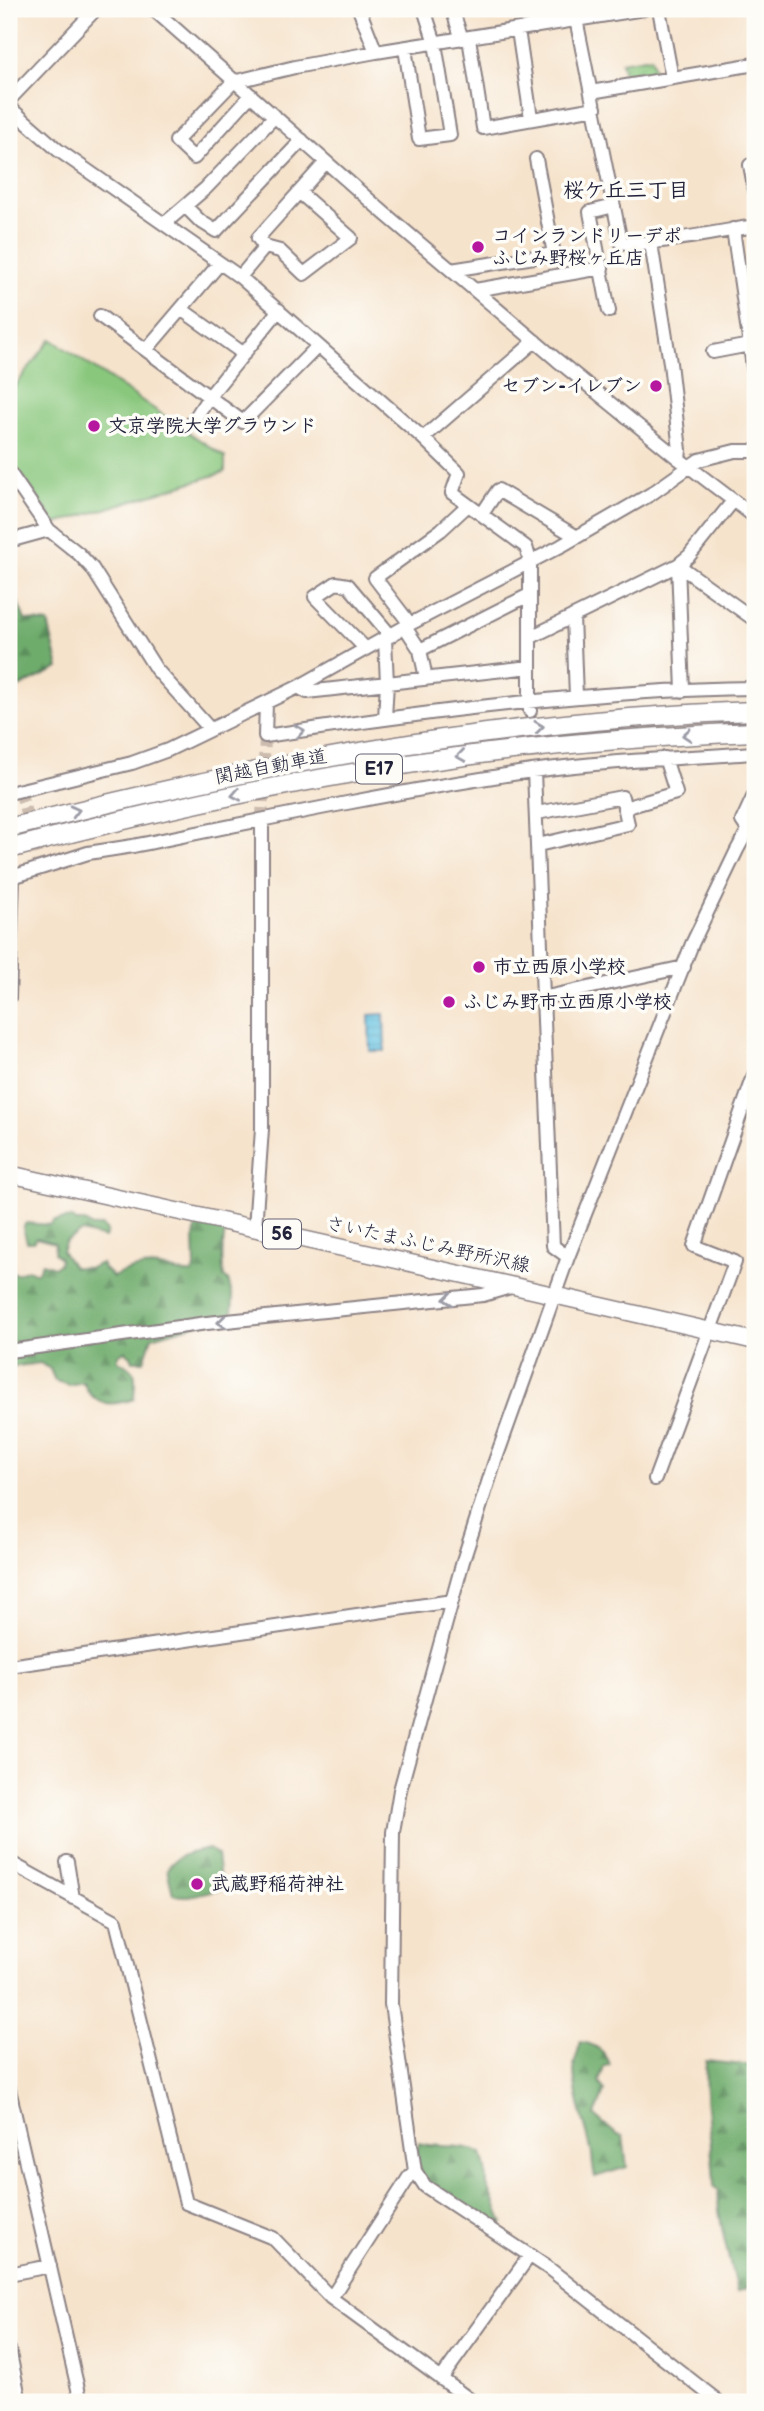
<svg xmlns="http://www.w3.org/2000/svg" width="764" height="2411" font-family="'Balsamiq Sans','Klee One',sans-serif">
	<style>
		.forest { fill: url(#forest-firs); stroke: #486754; stroke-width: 2 }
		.park { fill: url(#park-dots); stroke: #56745c; stroke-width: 2 }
		.pitch { fill: #89c77d; stroke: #56745c; stroke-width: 2 }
		.water { fill: url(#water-rules); stroke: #44728f; stroke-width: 2 }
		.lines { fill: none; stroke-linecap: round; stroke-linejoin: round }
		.minor-tunnel { stroke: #ccbcaf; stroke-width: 12; stroke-dasharray: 12 6; stroke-linecap: butt }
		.minor-casing { stroke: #8c8284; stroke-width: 16 }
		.major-casing { stroke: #8c8284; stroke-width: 19 }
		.highway-casing { stroke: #8c8284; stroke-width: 21 }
		.minor { stroke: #fff; stroke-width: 12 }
		.major { stroke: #fff; stroke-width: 16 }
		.highway { stroke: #fff; stroke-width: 18 }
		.oneway { stroke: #9c9ca7 }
		.poi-dot { fill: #b5179e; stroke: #fdfcf7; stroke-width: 2.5 }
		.labels { text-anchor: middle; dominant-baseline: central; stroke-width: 7; stroke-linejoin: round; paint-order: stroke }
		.shield { fill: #fdfcf7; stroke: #646373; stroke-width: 2 }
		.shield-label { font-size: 18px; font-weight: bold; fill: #22223b }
		.poi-label { font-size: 19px; font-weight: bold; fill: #22223b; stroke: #fdfcf7; text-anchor: start }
		.street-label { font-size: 19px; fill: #22223b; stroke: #fdfcf7 }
		.neighbourhood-label { font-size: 21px; font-weight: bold; fill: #22223b; stroke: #fdfcf7 }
	</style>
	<defs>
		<pattern id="forest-firs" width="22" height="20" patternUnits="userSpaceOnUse" patternTransform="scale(1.75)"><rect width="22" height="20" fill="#6eac6c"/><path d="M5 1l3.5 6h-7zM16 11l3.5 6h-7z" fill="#5a8c5a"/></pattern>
		<pattern id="park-dots" width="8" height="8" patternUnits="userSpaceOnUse" patternTransform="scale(1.75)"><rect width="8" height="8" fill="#89c77d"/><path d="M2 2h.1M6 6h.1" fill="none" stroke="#70a168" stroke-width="1.8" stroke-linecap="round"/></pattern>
		<pattern id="water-rules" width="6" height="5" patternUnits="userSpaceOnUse" patternTransform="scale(1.75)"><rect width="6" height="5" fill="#65c3e3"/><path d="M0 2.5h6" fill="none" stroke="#57a7c4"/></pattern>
	</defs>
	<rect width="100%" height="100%" fill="#fdfcf7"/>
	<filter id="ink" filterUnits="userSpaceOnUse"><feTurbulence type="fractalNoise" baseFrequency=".0143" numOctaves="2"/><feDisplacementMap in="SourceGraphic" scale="14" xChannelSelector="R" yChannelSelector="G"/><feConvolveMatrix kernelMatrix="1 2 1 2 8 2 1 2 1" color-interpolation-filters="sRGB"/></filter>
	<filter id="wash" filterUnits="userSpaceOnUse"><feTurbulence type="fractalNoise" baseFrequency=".00686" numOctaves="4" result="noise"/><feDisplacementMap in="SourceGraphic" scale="28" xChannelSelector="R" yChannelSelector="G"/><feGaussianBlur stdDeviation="1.57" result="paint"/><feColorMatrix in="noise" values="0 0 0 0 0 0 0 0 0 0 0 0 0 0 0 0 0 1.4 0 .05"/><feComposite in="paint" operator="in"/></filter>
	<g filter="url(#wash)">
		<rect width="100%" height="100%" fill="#f6e3cc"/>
		<path class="forest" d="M9,581L25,620L48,623L59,668L9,692Z
			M71,1218L76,1222H85L92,1227L102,1226L107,1231L105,1238L81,1232L66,1241L62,1251L73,1267L90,1268L101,1263L103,1268L113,1277C127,1269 149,1264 164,1268C175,1271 180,1274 192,1273L195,1269L194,1236L197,1224L207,1221L226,1228C222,1245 221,1260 224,1277L228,1280L233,1298L232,1312L225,1316L152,1337L144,1361H133L131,1356L125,1351L118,1355V1361C142,1372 134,1379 134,1399C109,1407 94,1406 83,1382L69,1385L55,1381L50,1369L40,1363L9,1367V1271L17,1274L28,1269L37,1273L42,1263L54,1267L59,1264L60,1258L54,1253L55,1243L36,1238L33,1242H27L23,1228L26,1223L50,1225L54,1221Z
			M209,1849L217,1855L221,1889C206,1891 187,1900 173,1894L167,1869C178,1853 191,1853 209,1849Z
			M579,2042C594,2043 606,2051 610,2065L604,2066L599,2082L604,2091L595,2116L617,2135L623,2136L627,2167L595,2177C592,2167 593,2158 591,2149C585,2123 574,2095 574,2068C574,2059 580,2052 579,2042Z
			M706,2061L753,2066L755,2087V2284L737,2292C732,2269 714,2208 719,2190L714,2186C713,2144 703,2103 706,2061Z
			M419,2143C439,2149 464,2143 482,2153L486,2168L487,2185L503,2223L496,2224L426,2182C419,2171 414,2155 419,2143Z"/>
		<path class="park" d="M651,57L655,77L626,82L621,62Z"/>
		<path class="pitch" d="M51,339L225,457V472L56,524L9,457V394Z"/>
		<path class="water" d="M384,1014L385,1051H370L369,1015Z"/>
	</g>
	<g filter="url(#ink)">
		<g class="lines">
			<path class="minor-tunnel" d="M530,711L534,771
				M20,790L40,867
				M262,820L265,736"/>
			<g class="minor-casing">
				<path id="minor" d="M153,9L384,213L557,360L679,459L755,517
					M359,9L376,52
					M452,9L462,39
					M530,9L535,27
					M659,9L672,78
					M576,19L621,242C635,249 733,229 755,226
					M518,30L531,118
					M469,38L483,128L595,108
					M405,48L419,139L450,135L435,43L424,9
					M235,80L176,141L194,158L251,95
					M237,81L295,67L376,52L644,9
					M591,92L755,64
					M9,100L96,9
					M9,107L58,150L240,277L423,438L459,473L452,493L526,547L530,561V711
					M755,164L750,165L755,191
					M299,192L351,238L304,274L280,251L265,247L258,238L326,162
					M185,206L200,221L216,231L302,140
					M164,224L206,188L275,116
					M733,229L755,381
					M651,243L670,363L680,450L679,459
					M451,270L554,254L536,159
					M240,277L265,247
					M475,290L602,268
					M181,309L244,354
					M609,311L590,212L614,206
					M100,316L243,422L318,346
					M146,350L220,263
					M713,352L755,344
					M192,423L208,398L279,310
					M423,438L535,341
					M9,472L49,530L79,554L92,568L156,669L210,729
					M482,514L498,490L577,537
					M9,541L49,530
					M678,565L683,691
					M678,565L755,620
					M573,616L576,697
					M410,624L375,578L441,530L468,505
					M405,627L420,650L426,678
					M531,637L678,565L689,556L733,501
					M366,649L315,597L336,583L348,585L391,636
					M420,650L529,595
					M298,687L307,692L530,667
					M266,703L265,736C427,712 591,690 755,688
					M385,718L387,683L385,639
					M534,771L553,1246L568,1257
					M9,793L132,763L168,750L298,687L410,624L561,546L651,494L699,460L735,451H755
					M624,808L676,793L665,758
					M537,813L622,797L628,824L538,845
					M752,829L748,830L742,821L755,793
					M9,878L88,853L133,846C265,819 398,791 532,771C606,761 681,758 755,753
					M9,998L13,877
					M542,998L684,967
					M255,1228L262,1129V820
					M9,1351L207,1323L483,1295L514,1286
					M655,1479L735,1262L694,1246L755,1073
					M9,1666L452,1601
					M9,1862L116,1921L186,2203L273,2238L331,2298L473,2402
					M67,1862L73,1898
					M9,2089L81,2402
					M9,2274L50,2266
					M331,2298L409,2177L415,2171
					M9,2349L20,2402
					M441,2379L530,2255
					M719,2402L547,2267L425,2186L415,2171L391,2004L393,1832L400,1790L463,1561L494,1464L568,1257L692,944L737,850L755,817"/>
			</g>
			<g class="major-casing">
				<path id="major" d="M9,1174L514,1286L755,1341"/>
			</g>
			<g class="highway-casing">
				<path id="highway" d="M9,828C253,765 502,719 755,711
					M9,849C159,809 311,776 465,756C561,743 658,736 755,732"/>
			</g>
			<use href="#minor" class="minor"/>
			<use href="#major" class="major"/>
			<use href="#highway" class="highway"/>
		</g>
		<defs><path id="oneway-chevron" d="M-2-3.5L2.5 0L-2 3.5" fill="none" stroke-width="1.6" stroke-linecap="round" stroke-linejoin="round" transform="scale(1.75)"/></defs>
		<g class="oneway">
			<use href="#oneway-chevron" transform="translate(539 727) rotate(-6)"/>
			<use href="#oneway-chevron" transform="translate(300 731) rotate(-9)"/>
			<use href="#oneway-chevron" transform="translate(687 735) rotate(176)"/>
			<use href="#oneway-chevron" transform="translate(461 756) rotate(172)"/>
			<use href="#oneway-chevron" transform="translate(236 795) rotate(169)"/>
			<use href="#oneway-chevron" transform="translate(75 811) rotate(-14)"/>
			<use href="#oneway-chevron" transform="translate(448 1299) rotate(174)"/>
			<use href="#oneway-chevron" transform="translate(222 1322) rotate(174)"/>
		</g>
	</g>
	<g class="poi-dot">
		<circle cx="478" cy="247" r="7"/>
		<circle cx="656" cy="386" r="7"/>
		<circle cx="94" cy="426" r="7"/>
		<circle cx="479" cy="967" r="7"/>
		<circle cx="449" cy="1002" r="7"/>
		<circle cx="197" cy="1884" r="7"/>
	</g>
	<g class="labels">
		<g class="shield">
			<rect x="356" y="754.5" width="46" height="29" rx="5"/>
			<rect x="263" y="1219.5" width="38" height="29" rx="5"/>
		</g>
		<g class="shield-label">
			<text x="379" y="769">E17</text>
			<text x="282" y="1234">56</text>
		</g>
		<g class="poi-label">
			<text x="492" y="236">コインランドリーデポ<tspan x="492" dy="22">ふじみ野桜ヶ丘店</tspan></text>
			<text x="642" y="386" text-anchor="end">セブン-イレブン</text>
			<text x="108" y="426">文京学院大学グラウンド</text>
			<text x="493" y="967">市立西原小学校</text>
			<text x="463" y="1002">ふじみ野市立西原小学校</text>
			<text x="211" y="1884">武蔵野稲荷神社</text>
		</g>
		<g class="street-label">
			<text transform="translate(271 767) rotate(-11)">関越自動車道</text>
			<text transform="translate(428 1245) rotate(12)">さいたまふじみ野所沢線</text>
		</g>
		<g class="neighbourhood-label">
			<text x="626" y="190">桜ケ丘三丁目</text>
		</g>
	</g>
	<rect width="764" height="2411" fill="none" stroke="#fdfcf7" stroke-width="35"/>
</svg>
